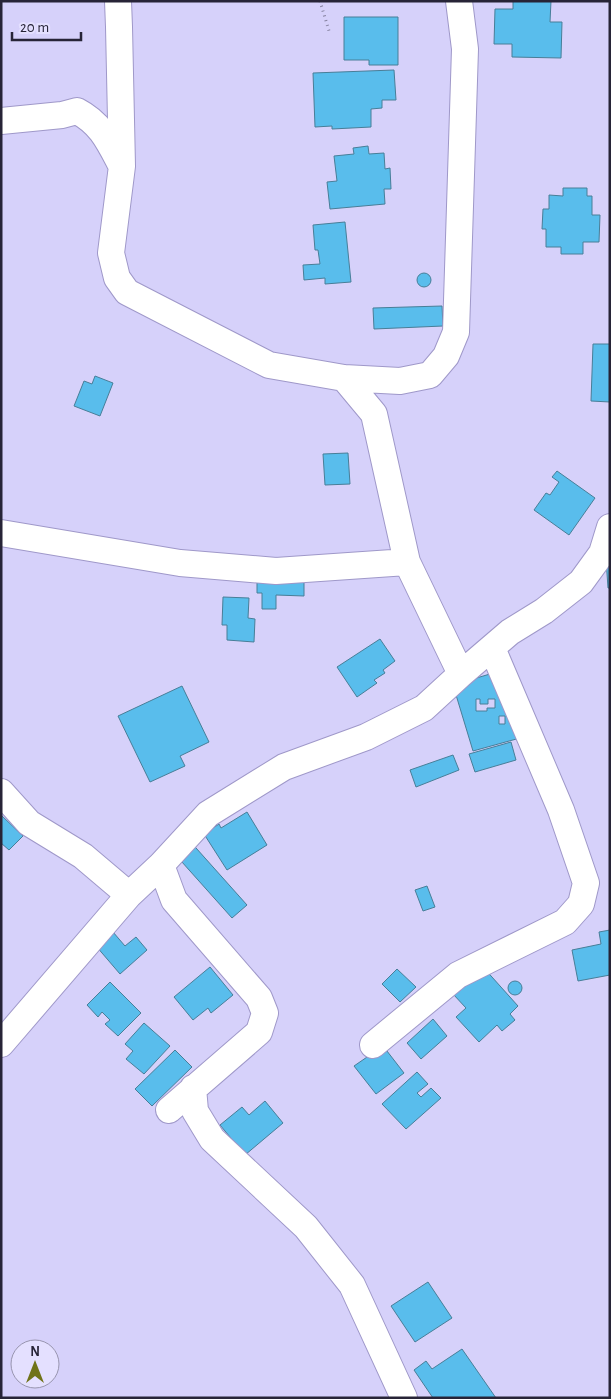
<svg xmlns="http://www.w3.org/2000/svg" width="611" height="1399" font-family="'Alegreya Sans',sans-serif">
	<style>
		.building { fill: #59bdec; stroke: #487e98; fill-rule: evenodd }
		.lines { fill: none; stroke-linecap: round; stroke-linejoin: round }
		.minor-casing { stroke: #9f98c9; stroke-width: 28 }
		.path { stroke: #85819f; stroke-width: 3; stroke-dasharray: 1 4; stroke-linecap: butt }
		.minor { stroke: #fff; stroke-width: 26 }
	</style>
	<rect width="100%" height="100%" fill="#d6d1fa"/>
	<path class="building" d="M513,1H551L550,22H562L561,58L512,57V44H494L495,9H513Z
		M344,17H398V65H369V60H344Z
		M394,70L396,100H382V108L371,109V127L332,129V126L315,127L313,73Z
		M368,146L369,154L384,153L385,169L390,168L391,189H384L385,204L330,209L327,182L337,181L334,156L354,154L353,148Z
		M563,188H587V196H592V215H600L599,242H583V254H561V247H546V229H542L543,209H549V195L563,196Z
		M345,222L351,282L325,284V278L304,280L303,265L320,264L318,250H315L313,225Z
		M417 280a7 7 0 1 1 14 0a7 7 0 1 1-14 0Z
		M442,306L443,326L374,329L373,308Z
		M593,344H610V402L591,401Z
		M95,376L113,383L100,416L74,406L84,381L92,384Z
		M348,453L350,484L325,485L323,454Z
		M557,471L595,498L569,535L534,510L546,493L550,495L559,482L552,477Z
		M606,559H610V588H608Z
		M257,579H304V596L276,595V609H262V593H257Z
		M223,597L249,598L248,618L255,619L254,642L227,640V625H222Z
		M380,639L395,661L383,670L385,673L374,680L377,683L357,697L337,667Z
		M500,671L520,738L473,751L453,685ZM476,699H480V704H488V699H495V708H487V711H476ZM499,716H505V724H499Z
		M182,686L209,742L180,756L185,766L150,782L118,716Z
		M511,742L516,760L475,772L469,754Z
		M453,755L459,770L416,787L410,770Z
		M247,812L267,845L227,870L204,834L219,824L221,828Z
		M1,815L23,836L9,850L1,843Z
		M188,839L247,905L232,918L173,852Z
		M427,886L435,907L423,911L415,890Z
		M610,930V975L578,981L572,950L601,944L599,932Z
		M113,932L125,946L136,937L147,950L120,974L96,946Z
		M210,967L233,995L211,1013L208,1008L193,1020L174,997Z
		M483,967L518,1006L510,1014L515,1020L502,1031L497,1025L479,1042L456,1017L466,1008L453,994Z
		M397,969L416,987L400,1002L382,984Z
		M508 988a7 7 0 1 1 14 0a7 7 0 1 1-14 0Z
		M110,982L141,1013L118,1036L105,1024L110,1020L102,1012L98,1017L87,1005Z
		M433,1019L447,1036L421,1059L407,1043Z
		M144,1023L170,1046L144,1074L126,1059L133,1051L125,1044Z
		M380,1042L404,1073L376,1094L354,1066L370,1055Z
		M175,1050L192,1067L152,1106L135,1089Z
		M417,1072L428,1084L417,1093L421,1097L431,1088L441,1098L406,1129L382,1104Z
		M265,1101L283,1123L245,1155L220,1125L242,1107L249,1115Z
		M428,1282L452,1318L415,1342L391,1306Z
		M462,1349L496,1398H433L414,1370L426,1361L432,1369Z"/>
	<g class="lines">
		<g class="minor-casing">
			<path id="minor" d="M118,1L119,27L122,166L111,253L117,278L127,292L269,365L344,378L400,381L430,375L446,356L456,332L465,49L459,1
				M1,121L62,115L77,111C100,123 108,140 120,163
				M344,378L374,414L407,562L461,674
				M1,533L180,563L276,571L407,562
				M1,792L29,823L83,856L129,895
				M161,865L174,900L259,998L265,1013L259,1032L169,1110
				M1,1044L129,895L161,865L208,814L284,767L366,737L424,708L461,674L510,632L544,611L581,582L602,553L610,527
				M373,1045L458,975L565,922L581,904L586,883L561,810L492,648
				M193,1088L195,1111L212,1139L306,1227L352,1285L404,1398"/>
		</g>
		<path class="path" d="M320,1L329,31"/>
		<use href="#minor" class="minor"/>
	</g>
	<rect width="611" height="1399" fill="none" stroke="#272437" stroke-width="5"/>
	<g transform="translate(35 1364)"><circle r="24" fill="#e4e0ff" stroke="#9895af"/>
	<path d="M0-4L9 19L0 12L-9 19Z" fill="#707319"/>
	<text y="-8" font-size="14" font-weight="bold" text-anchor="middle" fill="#272437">N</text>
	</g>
	<path d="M12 32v8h69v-8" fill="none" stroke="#272437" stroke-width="2.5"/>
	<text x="20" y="32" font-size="15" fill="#272437" stroke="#e4e0ff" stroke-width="4" paint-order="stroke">20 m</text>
</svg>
